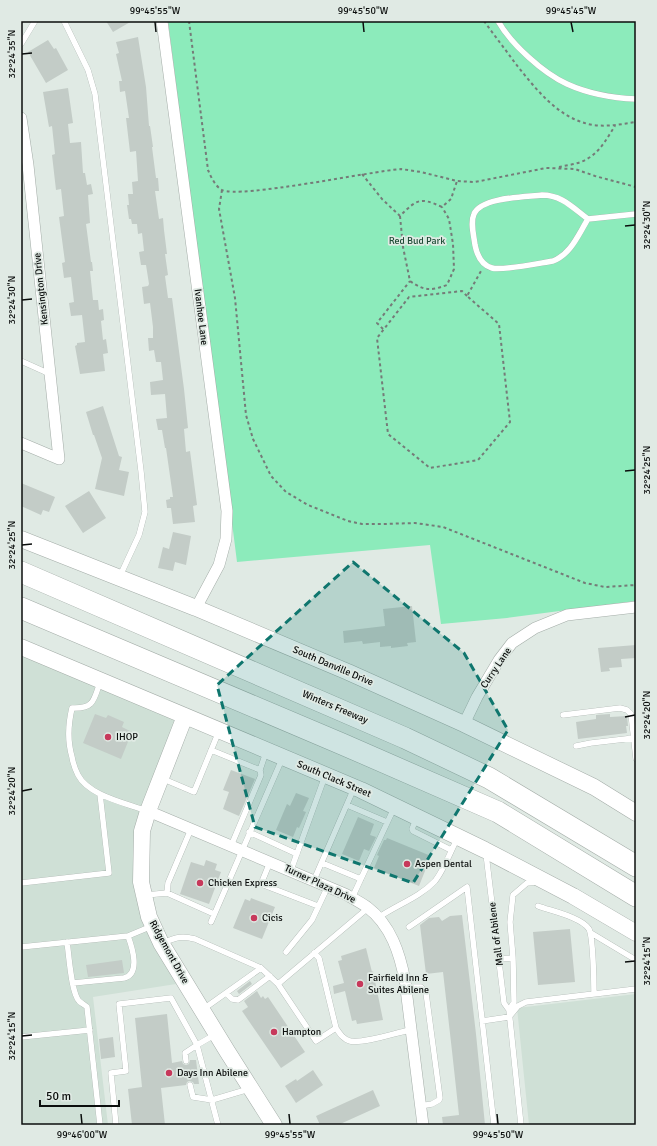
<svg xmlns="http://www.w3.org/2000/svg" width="657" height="1146" font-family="Signika,sans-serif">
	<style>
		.built { fill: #cfe0d6 }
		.green { fill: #8cebbb }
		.building { fill: #c3ccc7 }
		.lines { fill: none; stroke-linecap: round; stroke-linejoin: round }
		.lane-casing { stroke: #a4ada8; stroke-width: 6 }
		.street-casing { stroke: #a4ada8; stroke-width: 12 }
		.secondary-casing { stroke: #a4ada8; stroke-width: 17 }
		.highway-casing { stroke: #a4ada8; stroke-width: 22 }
		.path { stroke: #757b78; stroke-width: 2; stroke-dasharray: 3 3; stroke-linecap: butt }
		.lane { stroke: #fff; stroke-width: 5.5 }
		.street { stroke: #fff; stroke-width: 11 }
		.secondary { stroke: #fff; stroke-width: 16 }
		.highway { stroke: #fff; stroke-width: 21 }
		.marked { fill: #0f766e; fill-opacity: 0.2; stroke: #0f766e; stroke-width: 3; stroke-dasharray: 8 5; stroke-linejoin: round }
		.ticks { fill: none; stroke: #0b0e0d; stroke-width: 1.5 }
		.poi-dot { fill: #c7385b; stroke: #e0eae4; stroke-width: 1.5 }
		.labels { text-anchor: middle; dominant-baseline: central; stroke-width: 3.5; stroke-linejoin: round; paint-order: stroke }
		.park-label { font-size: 10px; fill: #1e4c36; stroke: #e0eae4 }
		.street-label { font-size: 10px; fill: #0b0e0d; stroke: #e0eae4 }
		.poi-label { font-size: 10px; fill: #0b0e0d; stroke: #e0eae4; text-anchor: start }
		.neatline { fill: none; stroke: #0b0e0d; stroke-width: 1.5 }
		.ticks-label { font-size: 10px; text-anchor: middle; fill: #0b0e0d }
	</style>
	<rect width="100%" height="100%" fill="#e0eae4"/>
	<path class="built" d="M21,651L178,718L137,824L135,895L176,984L93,997L108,1125H21Z
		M636,994V1125H529L517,1008Z"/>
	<path class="green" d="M168,21H636V601L507,618L441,624L430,545L237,562Z"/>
	<path class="building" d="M106,21H132L113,32Z
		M138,37L146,87L149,126H150L153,147H152L156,178H158L159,191H155L159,219L163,218L164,230L167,254H165L168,275L165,276L168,298H172L184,389L188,428L184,429L186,452L190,451L197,505L193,506L195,522L173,524L171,508H167L166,500L170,499V497H173L166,448H165L162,430H158L156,419L167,418L165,394L151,395L150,382L163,380L161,362H156L154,350L149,351L148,338H153V327L150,303L144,304L142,287L148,286L149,284L146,265H141L139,252L144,251L142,233L138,234L137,224H132L131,219H129L127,205H129L128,194H133L132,182L138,181L136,151L130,152L126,118H129L125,91L120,92L119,81H122L116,54L119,53L116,42Z
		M48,40L54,49L56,48L68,70L46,83L28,52Z
		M68,88L73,123L68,124L70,143L81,142L83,173H85L87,185L91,184L93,194L88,195L90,223L86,224L91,262H92L93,271H90L93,300H98L99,310L103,309L104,320L101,321L103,340L106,339L108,353L103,354L105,371L80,374L75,346L77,345V343L85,342L82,315L71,316L69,303L74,302L71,277L64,278L62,263L65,262L59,217L64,216L61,189L56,190L52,155L55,154L52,126L49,127L43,92Z
		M103,406L119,456L122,457L119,470L129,472L124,496L95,489L102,458L94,435H93L86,412Z
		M21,483L55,497L49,512L43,510L41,515L21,506Z
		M89,491L106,518L83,533L65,506Z
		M173,532L191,536L186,565L175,562L173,571L158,568L163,547L169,549Z
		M412,606L416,642L407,643L408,646L391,648V646L380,647V642L363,644L362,641L344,643L343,631L385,626L383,609Z
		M636,645V658L621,659L622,667L609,668L610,671L601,672L598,648Z
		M95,714L106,718L108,715L124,722L122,727L132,732L121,759L83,743Z
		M610,714V717L627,716L628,726H626L627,733L578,739L576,722L596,719V715Z
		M231,770L255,779L239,816L223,809L229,792L223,790Z
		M296,793L309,798L303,811L306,812L299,828L297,827L293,837L276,830L287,804L290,806Z
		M358,817L374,824L370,835L376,837L369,851L364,849L359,861L342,854Z
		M387,838L431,856L419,886L374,868L379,856L377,855L384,840H386Z
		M206,860L217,864L215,870L221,872L209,904L180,894L191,862L204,866Z
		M251,898L275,907L262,939L233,928L245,899L250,901Z
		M462,915L476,1034L485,1125H443L442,1117L459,1115L452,1051L443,972L426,974L420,925L429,918L439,917L442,921L450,916Z
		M570,929L575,982L538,985L533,932Z
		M366,948L372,972L373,971L383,1020L357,1024L356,1020L352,1021L345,991L334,994L333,986L344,983L338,961L342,960L341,956Z
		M122,960L124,973L88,977L86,965Z
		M250,981L252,984L239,994L237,991Z
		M257,991L261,998L263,996L265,999L268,997L305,1052L281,1068L242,1011L248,1007L244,1001Z
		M167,1014L172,1063L182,1061L183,1064L186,1065L189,1064L190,1060H196L199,1084H194L193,1082L189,1081L187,1082L186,1085L161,1088L165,1125H132L128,1089L142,1087L135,1018Z
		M113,1037L115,1057L101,1059L99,1039Z
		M313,1070L323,1085L296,1103L285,1086L296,1079L297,1081Z
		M373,1090L380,1106L338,1125H320L316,1116Z"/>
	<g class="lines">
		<g class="lane-casing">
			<path id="lane" d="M64,21L88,70L95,94L141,471L145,512L139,535L120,576
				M498,21C511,44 543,73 567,84C589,94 613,98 636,99
				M21,44L35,21
				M542,195C562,195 573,208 588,219C578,235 571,254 553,261C540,263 502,271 492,268C481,265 477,255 475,245C474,236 470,223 474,214C481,197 526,197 542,195Z
				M588,219L636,214
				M21,361L50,374
				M100,682C94,700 94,709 72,708C68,725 67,740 72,757C73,763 75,769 78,775C89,796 126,803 147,811
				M563,715L620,708L627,710L631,714L636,759
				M576,746L591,743L634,738
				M211,750L260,770L266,752
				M161,778L194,792L219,731
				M347,805L387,822
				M416,819L412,829L413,831L451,850
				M191,829L168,883L167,893L214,914
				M249,832L297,854
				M231,846L261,775L260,770
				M486,854L504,1003L509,1010L521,1125
				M270,862L261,884L318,906
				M322,863L361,879
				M291,870L325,776
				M314,880L354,788
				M21,883L109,873L100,794
				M146,895L167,893
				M352,898L394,808
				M538,906C551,911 581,917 589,929C593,937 594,982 594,994
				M378,918C396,905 419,898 435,881C444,870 451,850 458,837
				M211,922L282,759
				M409,927L467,887L494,1125
				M591,933L636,960
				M67,942C69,955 71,992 79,1001C81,1003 85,1005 87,1007L100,1125
				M162,943C175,938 181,935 195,939L261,968L278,984L368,908
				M21,947L128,936L152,926
				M286,952L312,920L328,886
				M314,953L319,958L336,1028
				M499,959L513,958
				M73,983L124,978C141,974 132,947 128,936
				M278,984L316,1041L336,1028C340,1034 343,1039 350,1041C363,1044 395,1033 410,1030
				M405,987H421L426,993L440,1098L439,1100L432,1104L420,1106
				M226,993L232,999L238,1000L270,976
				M202,1010L261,968
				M509,1010L514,1002L513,958L510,922L513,895L527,883L537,882
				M509,1017L518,1006L526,1002L636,989
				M482,1021L509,1017
				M21,1037L90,1030
				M186,1061L185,1053L197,1045L218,1125
				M190,1085L193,1097L212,1100L249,1089
				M116,1125L111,1073L126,1071L119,1004L171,998L197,1045L216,1034"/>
		</g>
		<g class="street-casing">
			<path id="street" d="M162,21L227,511L226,539L219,565L196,608
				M21,118L28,165L59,459L21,443
				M464,724L477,697L499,660L512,643L535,628L567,615L636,607
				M148,811L345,894C352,898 360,902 367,907C391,925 400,954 405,981L423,1125"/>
		</g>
		<g class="secondary-casing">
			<path id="secondary" d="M21,539L196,608L348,672L464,724L594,787L636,813
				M21,647L361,790L485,850L573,896L636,933
				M185,716L148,811L142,831L141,882L149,917L161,943L227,1051L274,1125"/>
		</g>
		<g class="highway-casing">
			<path id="highway" d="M21,572L405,738L489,778L636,866
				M21,608L342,744L498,812L636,896"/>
		</g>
		<path class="path" d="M189,21L208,170C211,177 215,186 222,190C238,199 373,171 401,169L421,172L457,181L475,182L546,168L575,169L595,176L636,187
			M484,21C494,35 505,49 515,63C536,89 558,119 593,125C608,127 622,124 636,122
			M559,167C568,165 579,164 587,159C600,152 607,138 615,126
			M362,174L382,199L400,216C417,199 420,197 442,207L451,199L457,181
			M222,190L219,209L235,298L246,415L253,439L271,476L286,492L308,505L348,521L362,524H383L415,523L443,527L585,583L605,587L636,585
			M400,216L403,247L410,281C425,291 430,291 447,285L454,269L453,244L449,219L442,207
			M467,296L462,291L409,297L377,338L388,434L430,468L478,460L510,422L499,324L467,296L481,271
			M383,329L377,323L410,281"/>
		<use href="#lane" class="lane"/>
		<use href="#street" class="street"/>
		<use href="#secondary" class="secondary"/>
		<use href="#highway" class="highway"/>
	</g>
	<path class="marked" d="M353,562L464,653L508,730L413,883L255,827L217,685Z"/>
	<path class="ticks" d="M155,22L156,32M363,22L364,32M571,22L573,32M22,54L32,53M625,226L635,225M22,300L32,299M625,471L635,470M22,545L32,544M625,717L635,715M22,791L32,789M625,962L635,961M22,1036L32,1035M81,1114L82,1124M289,1114L290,1124M497,1114L498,1124"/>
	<g class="poi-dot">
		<circle cx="108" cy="737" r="4"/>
		<circle cx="407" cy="864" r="4"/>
		<circle cx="200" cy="883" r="4"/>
		<circle cx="254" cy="918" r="4"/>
		<circle cx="360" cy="984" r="4"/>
		<circle cx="274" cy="1032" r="4"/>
		<circle cx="169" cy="1073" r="4"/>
	</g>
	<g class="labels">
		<g class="park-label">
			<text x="417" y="241">Red Bud Park</text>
		</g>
		<g class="street-label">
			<text transform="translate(41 289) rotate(-96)">Kensington Drive</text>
			<text transform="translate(201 317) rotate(83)">Ivanhoe Lane</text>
			<text transform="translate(333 666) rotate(23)">South Danville Drive</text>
			<text transform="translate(496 668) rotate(-56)">Curry Lane</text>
			<text transform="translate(335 707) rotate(23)">Winters Freeway</text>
			<text transform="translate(334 779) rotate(23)">South Clack Street</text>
			<text transform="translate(320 884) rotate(25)">Turner Plaza Drive</text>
			<text transform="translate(496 934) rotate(-97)">Mall of Abilene</text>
			<text transform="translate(169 952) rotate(61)">Ridgemont Drive</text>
		</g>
		<g class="poi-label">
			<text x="116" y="737">IHOP</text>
			<text x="415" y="864">Aspen Dental</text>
			<text x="208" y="883">Chicken Express</text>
			<text x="262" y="918">Cicis</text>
			<text x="368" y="978">Fairfield Inn &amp;<tspan x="368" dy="12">Suites Abilene</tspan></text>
			<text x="282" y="1032">Hampton</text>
			<text x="177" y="1073">Days Inn Abilene</text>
		</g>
	</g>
	<rect width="657" height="1146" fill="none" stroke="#e0eae4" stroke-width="44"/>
	<path d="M40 1100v6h79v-6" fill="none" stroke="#0b0e0d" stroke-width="2"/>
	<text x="46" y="1100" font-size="12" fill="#0b0e0d" stroke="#e0eae4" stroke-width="3" paint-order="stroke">50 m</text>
	<rect x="22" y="22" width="613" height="1102" class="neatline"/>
	<g class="ticks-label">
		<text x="155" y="14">99°45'55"W</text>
		<text x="363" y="14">99°45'50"W</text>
		<text x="571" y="14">99°45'45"W</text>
		<text transform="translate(11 54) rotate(-90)" y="4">32°24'35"N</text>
		<text transform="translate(646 225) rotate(-90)" y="4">32°24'30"N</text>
		<text transform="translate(11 300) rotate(-90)" y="4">32°24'30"N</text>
		<text transform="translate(646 470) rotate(-90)" y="4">32°24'25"N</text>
		<text transform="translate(11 545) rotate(-90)" y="4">32°24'25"N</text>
		<text transform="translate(646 715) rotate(-90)" y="4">32°24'20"N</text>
		<text transform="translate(11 791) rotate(-90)" y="4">32°24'20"N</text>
		<text transform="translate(646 961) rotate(-90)" y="4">32°24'15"N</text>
		<text transform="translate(11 1036) rotate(-90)" y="4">32°24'15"N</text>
		<text x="82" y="1138">99°46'00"W</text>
		<text x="290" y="1138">99°45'55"W</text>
		<text x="498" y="1138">99°45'50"W</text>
	</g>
</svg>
